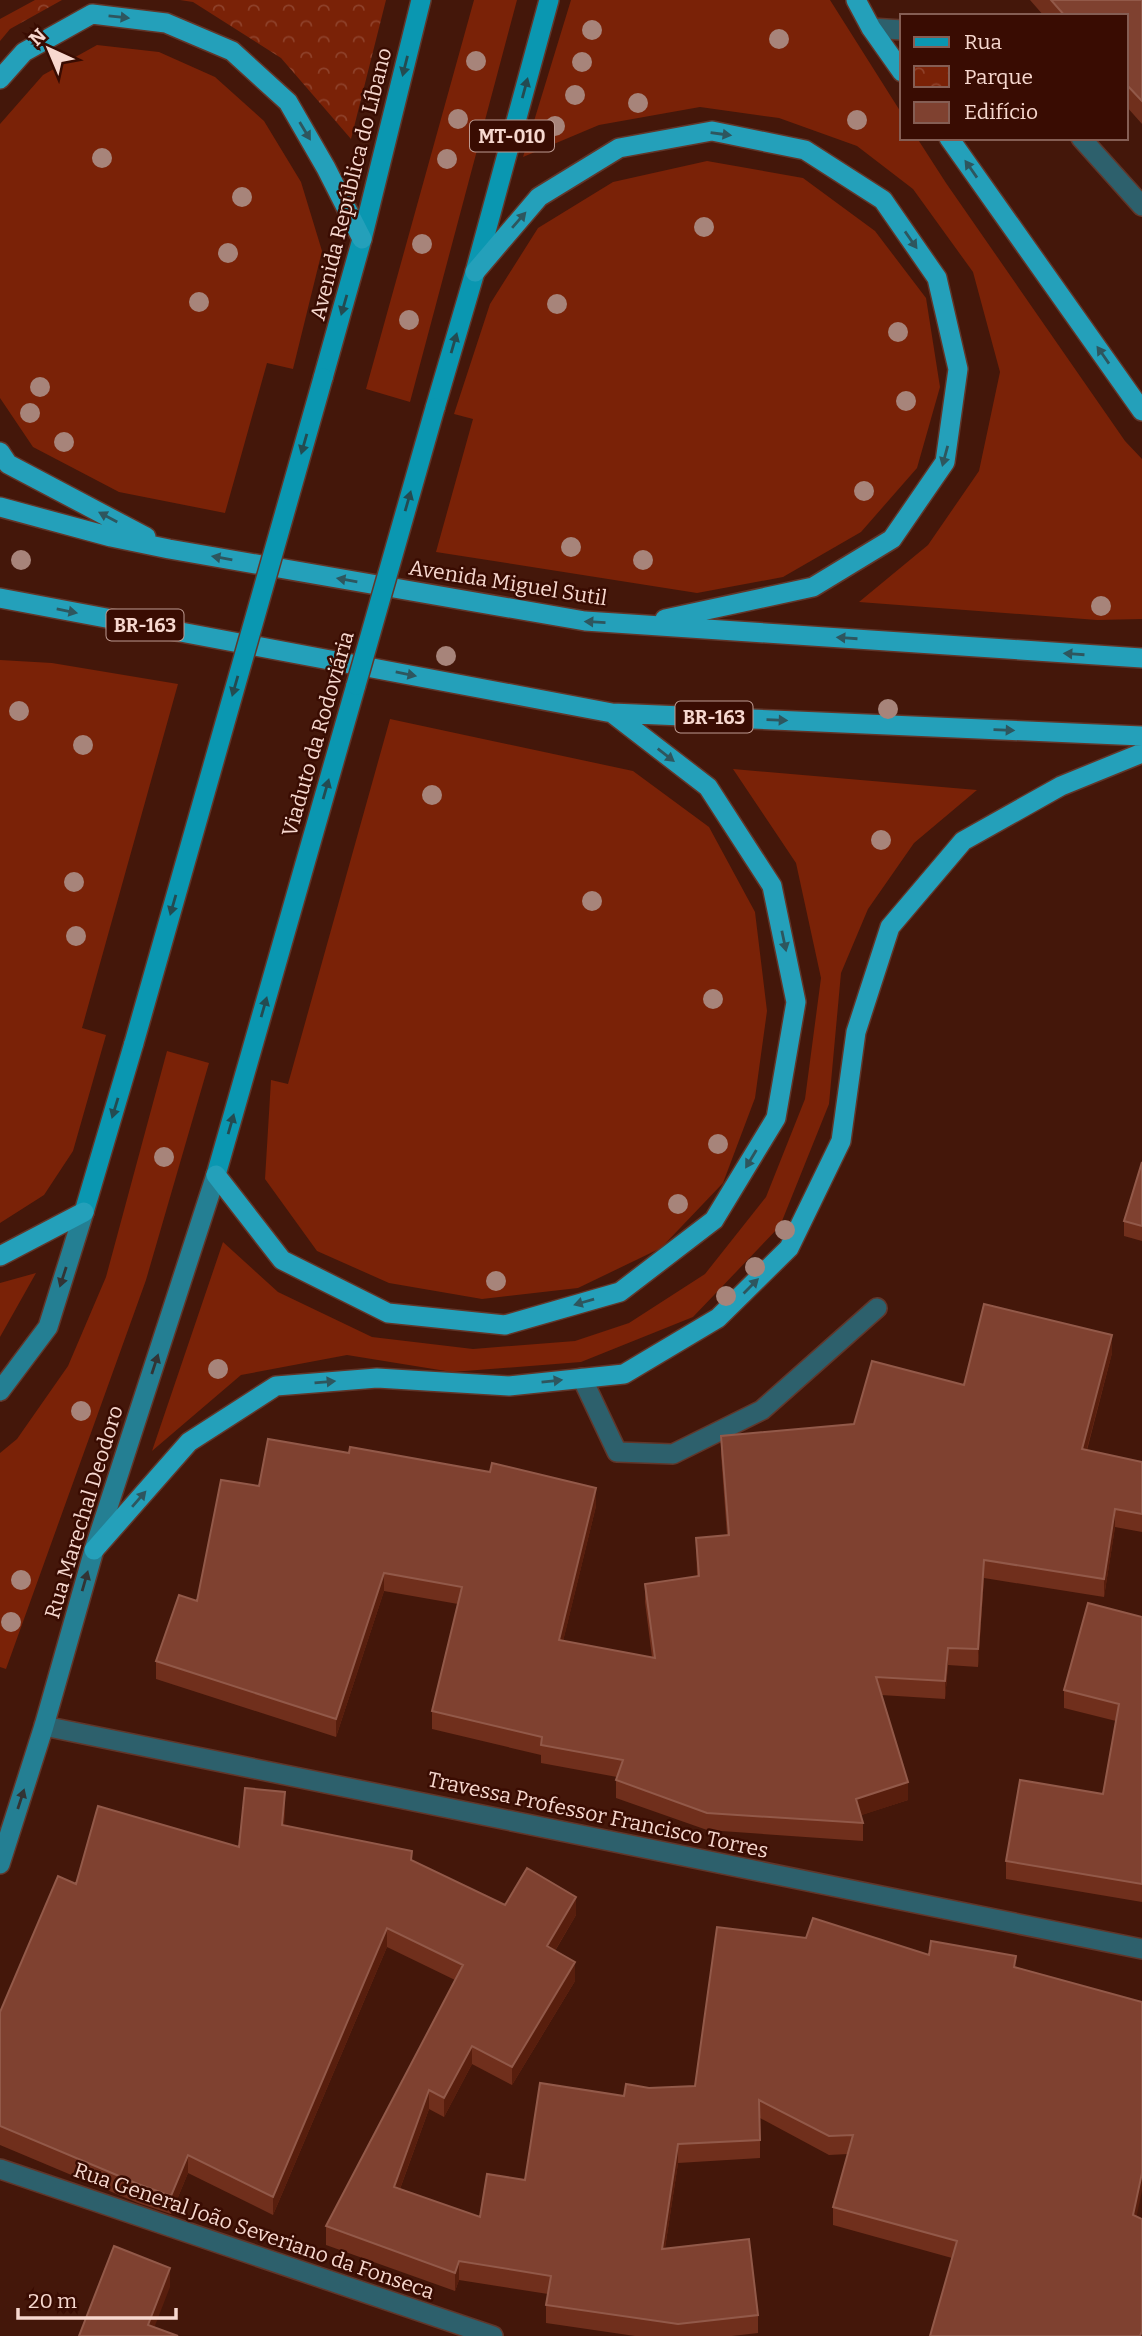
<svg xmlns="http://www.w3.org/2000/svg" width="1142" height="2336" font-family="Bitter,serif">
	<style>
		.green { fill: #7a2207 }
		.park { fill: url(#park-crowns) }
		.lines { fill: none; stroke-linecap: round; stroke-linejoin: round }
		.service-casing { stroke: #61362a; stroke-width: 22 }
		.minor-casing { stroke: #61362a; stroke-width: 22 }
		.secondary-casing { stroke: #61362a; stroke-width: 22 }
		.primary-casing { stroke: #61362a; stroke-width: 22 }
		.trunk-casing { stroke: #61362a; stroke-width: 22 }
		.service { stroke: #2d606c; stroke-width: 19 }
		.minor { stroke: #2d606c; stroke-width: 19 }
		.secondary { stroke: #247f93; stroke-width: 19 }
		.primary { stroke: #0a97b1; stroke-width: 19 }
		.trunk { stroke: #24a0ba; stroke-width: 19 }
		.primary-bridge-casing { stroke: #61362a; stroke-width: 22; stroke-linecap: butt }
		.primary-bridge { stroke: #0a97b1; stroke-width: 19 }
		.tree { fill: #a7847a }
		.wall { fill: #702f1c }
		.shaded-wall { fill: #581e0d }
		.building { fill: #7f4130; stroke: #925949; stroke-width: 2 }
		.oneway { fill: #2e565e }
		.oneway2 { fill: #244b51 }
		.oneway3 { fill: #323435 }
		.labels { text-anchor: middle; dominant-baseline: central; stroke-width: 5; stroke-linejoin: round; paint-order: stroke }
		.shield { fill: #390c02; stroke: #be9b92; stroke-width: 2 }
		.shield-label { font-size: 19px; font-weight: bold; fill: #f7d8cf }
		.street-label { font-size: 21px; fill: #f7d8cf; stroke: #390c02 }
	</style>
	<defs>
		<pattern id="park-crowns" width="20" height="18" patternUnits="userSpaceOnUse" patternTransform="scale(1.75)"><rect width="20" height="18" fill="#7a2207"/><path d="M2 6a3 3 0 1 1 6 0M12 15a3 3 0 1 1 6 0" fill="none" stroke="#8e412a"/></pattern>
	</defs>
	<rect width="100%" height="100%" fill="#44170a"/>
	<path class="green" d="M474,0H517L410,402L366,389Z
		M571,0H830L902,114V138H917L946,183L1125,441L1142,459V619L1097,620L859,602L928,545L979,471L1000,372L973,272L913,189L857,146L779,118L700,107L599,125L523,157Z
		M97,45L159,52L215,77L264,121L301,182L322,251L293,369L267,363L225,513L119,492L33,447L0,398V124L43,75Z
		M707,161L803,178L875,231L926,298L940,387L917,468L861,532L783,577L697,593L436,552L473,419L454,414L490,304L538,228L613,182Z
		M0,660L52,663L178,684L82,1028L106,1035L73,1151L44,1195L0,1223Z
		M390,719L633,771L709,827L755,912L767,1011L755,1098L723,1183L661,1248L578,1288L482,1299L389,1283L317,1251L265,1179L271,1080L288,1084Z
		M733,769L977,790L914,843L868,909L841,973L829,1104L780,1226L693,1317L581,1362L452,1372L347,1355L241,1375L152,1451L223,1242L278,1292L372,1337L473,1349L575,1341L629,1323L705,1274L766,1197L805,1099L821,978L796,863Z
		M167,1051L209,1063L146,1280L6,1669L0,1667V1453L17,1439L68,1366L106,1277Z
		M36,1273L0,1337V1283Z"/>
	<path class="park" d="M35,0H62L10,29L0,41V19Z
		M180,0H386L351,139L281,58L193,2Z"/>
	<g class="lines">
		<g class="service-casing">
			<path id="service" d="M582,1378L617,1452L673,1454L762,1410L877,1308"/>
		</g>
		<g class="minor-casing">
			<path id="minor" d="M871,28L902,30
				M1081,138L1142,206
				M44,1726L1142,1949
				M0,2169L493,2336"/>
		</g>
		<g class="secondary-casing">
			<path id="secondary" d="M0,1391L48,1327L84,1212
				M0,1864L44,1726L94,1550L216,1175"/>
		</g>
		<g class="primary-casing">
			<path id="primary" d="M323,378L362,239L421,0
				M435,408L475,272L549,0
				M216,1175L356,685
				M84,1212L134,1043"/>
		</g>
		<g class="trunk-casing">
			<path id="trunk" d="M856,0L871,28L902,72
				M0,79L24,52L92,14L166,23L232,51L288,102L326,168L362,239
				M949,138L1142,411
				M475,272L539,197L619,148L712,131L805,150L883,200L937,278L958,369L945,462L892,539L813,587L665,619
				M0,452L8,464L146,537
				M0,507L111,537L169,549L585,621L1142,658
				M0,598L612,713L1142,736
				M216,1175L282,1260L388,1313L505,1325L620,1292L714,1220L776,1118L796,1002L772,886L708,787L612,713
				M0,1256L84,1212
				M94,1550L189,1442L276,1386L377,1378L509,1386L624,1374L718,1318L789,1248L841,1141L856,1032L890,927L963,841L1061,786L1142,753"/>
		</g>
		<use href="#service" class="service"/>
		<use href="#minor" class="minor"/>
		<use href="#secondary" class="secondary"/>
		<use href="#primary" class="primary"/>
		<use href="#trunk" class="trunk"/>
		<g class="primary-bridge-casing">
			<path id="primary-bridge" d="M356,685L435,408
				M134,1043L323,378"/>
		</g>
		<use href="#primary-bridge" class="primary-bridge"/>
	</g>
	<g class="tree">
		<circle cx="592" cy="30" r="10"/>
		<circle cx="779" cy="39" r="10"/>
		<circle cx="476" cy="61" r="10"/>
		<circle cx="582" cy="62" r="10"/>
		<circle cx="575" cy="95" r="10"/>
		<circle cx="638" cy="103" r="10"/>
		<circle cx="458" cy="119" r="10"/>
		<circle cx="857" cy="120" r="10"/>
		<circle cx="555" cy="126" r="10"/>
		<circle cx="102" cy="158" r="10"/>
		<circle cx="447" cy="159" r="10"/>
		<circle cx="242" cy="197" r="10"/>
		<circle cx="704" cy="227" r="10"/>
		<circle cx="422" cy="244" r="10"/>
		<circle cx="228" cy="253" r="10"/>
		<circle cx="199" cy="302" r="10"/>
		<circle cx="557" cy="304" r="10"/>
		<circle cx="409" cy="320" r="10"/>
		<circle cx="898" cy="332" r="10"/>
		<circle cx="40" cy="387" r="10"/>
		<circle cx="906" cy="401" r="10"/>
		<circle cx="30" cy="413" r="10"/>
		<circle cx="64" cy="442" r="10"/>
		<circle cx="864" cy="491" r="10"/>
		<circle cx="571" cy="547" r="10"/>
		<circle cx="21" cy="560" r="10"/>
		<circle cx="643" cy="560" r="10"/>
		<circle cx="1101" cy="606" r="10"/>
		<circle cx="446" cy="656" r="10"/>
		<circle cx="888" cy="709" r="10"/>
		<circle cx="19" cy="711" r="10"/>
		<circle cx="83" cy="745" r="10"/>
		<circle cx="432" cy="795" r="10"/>
		<circle cx="881" cy="840" r="10"/>
		<circle cx="74" cy="882" r="10"/>
		<circle cx="592" cy="901" r="10"/>
		<circle cx="76" cy="936" r="10"/>
		<circle cx="713" cy="999" r="10"/>
		<circle cx="718" cy="1144" r="10"/>
		<circle cx="164" cy="1157" r="10"/>
		<circle cx="678" cy="1204" r="10"/>
		<circle cx="785" cy="1230" r="10"/>
		<circle cx="755" cy="1267" r="10"/>
		<circle cx="496" cy="1281" r="10"/>
		<circle cx="726" cy="1296" r="10"/>
		<circle cx="218" cy="1369" r="10"/>
		<circle cx="81" cy="1411" r="10"/>
		<circle cx="21" cy="1580" r="10"/>
		<circle cx="11" cy="1622" r="10"/>
	</g>
	<path class="wall" d="M1030,0H1142V124L1126,106V16H1044Z
		M1142,1162V1241L1124,1236V1221Z
		M1112,1353L1087,1450L1142,1462V1532L1115,1527L1104,1597L984,1578L978,1667L948,1665L945,1699L881,1695L908,1800L861,1815L863,1823V1841L707,1830L616,1798V1780L617,1777L541,1763V1755L432,1729V1711L458,1604L384,1591L336,1737L156,1679V1661L197,1601L259,1486L596,1506L563,1641L652,1657L645,1602V1584L697,1576L696,1538L727,1535L721,1454V1436L854,1424L964,1385Z
		M1142,1617V1902L1006,1879V1861L1103,1794L1116,1721L1064,1708V1690Z
		M285,1810L284,1825L412,1861L505,1905L576,1915L555,1951L575,1981L512,2085L472,2064L444,2117L429,2109L400,2189L480,2217L525,2180L624,2096L649,2088L695,2086L929,1955L1016,1967L1142,2002L952,2258L833,2225V2207L848,2154L829,2155L760,2118V2158L678,2163L665,2248L758,2315V2333L732,2336H635L546,2323V2305L548,2294L459,2280L455,2291L326,2245V2226L455,1980L387,1947L273,2215L188,2173L171,2214L138,2203L0,2145V2012L76,1884L239,1847Z"/>
	<path class="shaded-wall" d="M1112,1335V1353L1082,1467V1449Z
		M596,1488V1506L559,1658V1640Z
		M1115,1509V1527L1104,1597V1579Z
		M984,1560V1578L978,1667V1649Z
		M384,1573V1591L336,1737V1719Z
		M948,1648V1665L945,1699V1681Z
		M908,1782V1800L856,1817V1799Z
		M285,1792V1810L282,1843V1825Z
		M576,1897V1915L547,1964V1946Z
		M387,1928V1947L273,2215V2197Z
		M575,1962V1981L512,2085V2067Z
		M472,2046V2064L444,2117V2098Z
		M429,2090V2109L394,2205V2187Z
		M678,2144V2163L662,2267V2249Z
		M188,2155V2173L171,2214V2196Z
		M1142,2173V2191L1133,2233V2215Z
		M459,2261V2280L455,2291V2273Z
		M170,2268V2287L151,2336L148,2325Z"/>
	<path class="building" d="M1051,0H1142V101L1126,84V16H1065Z
		M1142,1162V1226L1124,1221Z
		M984,1304L1112,1335L1082,1449L1142,1462V1514L1115,1509L1104,1579L984,1560L978,1649L948,1648L945,1681L876,1677L908,1782L856,1799L863,1823L707,1813L616,1780L623,1760L541,1745L542,1737L432,1711L462,1587L384,1573L336,1719L156,1661L179,1595L197,1601L221,1480L259,1486L268,1439L349,1453L350,1447L490,1472L492,1463L596,1488L559,1640L655,1658L645,1584L699,1576L696,1538L729,1535L721,1436L854,1424L872,1361L964,1385Z
		M1088,1603L1142,1617V1884L1006,1861L1020,1780L1103,1794L1119,1704L1064,1690Z
		M245,1788L285,1792L282,1825L412,1851L411,1860L505,1905L527,1868L576,1897L547,1946L575,1962L512,2067L472,2046L444,2098L429,2090L394,2187L480,2217L487,2174L525,2180L540,2083L624,2096L626,2084L649,2088L695,2086L717,1927L806,1938L813,1918L929,1955L931,1941L1016,1956L1014,1967L1142,2002V2173L1133,2215L1142,2219V2331L1140,2336H930L957,2241L833,2207L853,2135L829,2136L759,2100L760,2140L678,2144L662,2249L749,2239L758,2315L678,2324L546,2305L551,2276L459,2261L455,2273L326,2226L463,1965L387,1928L273,2197L188,2155L171,2196L138,2184L0,2126V2012L58,1876L76,1884L98,1806L239,1847Z
		M114,2246L170,2268L148,2325L178,2336H79Z"/>
	<defs><path id="oneway-solid" d="M-6-.8H1V-3.2L6.5 0L1 3.2V.8H-6Z" transform="scale(1.75)"/></defs>
	<g class="oneway">
		<use href="#oneway-solid" transform="translate(119 17) rotate(6)"/>
		<use href="#oneway-solid" transform="translate(305 131) rotate(59)"/>
		<use href="#oneway-solid" transform="translate(721 134) rotate(8)"/>
		<use href="#oneway-solid" transform="translate(971 169) rotate(-125)"/>
		<use href="#oneway-solid" transform="translate(519 220) rotate(-49)"/>
		<use href="#oneway-solid" transform="translate(911 240) rotate(55)"/>
		<use href="#oneway-solid" transform="translate(1103 355) rotate(-125)"/>
		<use href="#oneway-solid" transform="translate(945 456) rotate(105)"/>
		<use href="#oneway-solid" transform="translate(108 517) rotate(-152)"/>
		<use href="#oneway-solid" transform="translate(222 558) rotate(-170)"/>
		<use href="#oneway-solid" transform="translate(347 580) rotate(-170)"/>
		<use href="#oneway-solid" transform="translate(67 611) rotate(11)"/>
		<use href="#oneway-solid" transform="translate(595 622) rotate(-177)"/>
		<use href="#oneway-solid" transform="translate(847 638) rotate(-176)"/>
		<use href="#oneway-solid" transform="translate(1074 654) rotate(-176)"/>
		<use href="#oneway-solid" transform="translate(406 674) rotate(11)"/>
		<use href="#oneway-solid" transform="translate(777 720) rotate(2)"/>
		<use href="#oneway-solid" transform="translate(1004 730) rotate(2)"/>
		<use href="#oneway-solid" transform="translate(666 755) rotate(38)"/>
		<use href="#oneway-solid" transform="translate(784 941) rotate(78)"/>
		<use href="#oneway-solid" transform="translate(751 1159) rotate(121)"/>
		<use href="#oneway-solid" transform="translate(751 1286) rotate(-45)"/>
		<use href="#oneway-solid" transform="translate(584 1302) rotate(164)"/>
		<use href="#oneway-solid" transform="translate(552 1381) rotate(-6)"/>
		<use href="#oneway-solid" transform="translate(325 1382) rotate(-5)"/>
		<use href="#oneway-solid" transform="translate(139 1499) rotate(-49)"/>
	</g>
	<g class="oneway2">
		<use href="#oneway-solid" transform="translate(405 66) rotate(104)"/>
		<use href="#oneway-solid" transform="translate(525 88) rotate(-75)"/>
		<use href="#oneway-solid" transform="translate(344 305) rotate(106)"/>
		<use href="#oneway-solid" transform="translate(454 343) rotate(-74)"/>
		<use href="#oneway-solid" transform="translate(304 444) rotate(106)"/>
		<use href="#oneway-solid" transform="translate(408 501) rotate(-74)"/>
		<use href="#oneway-solid" transform="translate(235 686) rotate(106)"/>
		<use href="#oneway-solid" transform="translate(326 789) rotate(-74)"/>
		<use href="#oneway-solid" transform="translate(173 905) rotate(106)"/>
		<use href="#oneway-solid" transform="translate(264 1007) rotate(-74)"/>
		<use href="#oneway-solid" transform="translate(115 1108) rotate(107)"/>
		<use href="#oneway-solid" transform="translate(231 1124) rotate(-74)"/>
	</g>
	<g class="oneway3">
		<use href="#oneway-solid" transform="translate(63 1277) rotate(108)"/>
		<use href="#oneway-solid" transform="translate(155 1364) rotate(-72)"/>
		<use href="#oneway-solid" transform="translate(85 1581) rotate(-74)"/>
		<use href="#oneway-solid" transform="translate(21 1799) rotate(-72)"/>
	</g>
	<g class="labels">
		<g class="shield">
			<rect x="470" y="120.5" width="84" height="31" rx="5"/>
			<rect x="106.5" y="609.5" width="77" height="31" rx="5"/>
			<rect x="675.5" y="701.5" width="77" height="31" rx="5"/>
		</g>
		<g class="shield-label">
			<text x="512" y="136">MT-010</text>
			<text x="145" y="625">BR-163</text>
			<text x="714" y="717">BR-163</text>
		</g>
		<g class="street-label">
			<text transform="translate(351 184) rotate(-76)">Avenida República do Líbano</text>
			<text transform="translate(508 583) rotate(9)">Avenida Miguel Sutil</text>
			<text transform="translate(318 734) rotate(-74)">Viaduto da Rodoviária</text>
			<text transform="translate(84 1512) rotate(-73)">Rua Marechal Deodoro</text>
			<text transform="translate(598 1815) rotate(12)">Travessa Professor Francisco Torres</text>
			<text transform="translate(254 2231) rotate(19)">Rua General João Severiano da Fonseca</text>
		</g>
	</g>
	<rect x="900" y="14" width="228" height="126" fill="#390c02" stroke="#855e54" stroke-width="2"/>
	<rect x="914" y="37" width="35" height="10" fill="#0a97b1" stroke="#855e54" stroke-width="2"/>
	<text x="964" y="49" font-size="21" fill="#f7d8cf">Rua</text>
	<rect x="914" y="66" width="35" height="21" fill="url(#park-crowns)" stroke="#855e54" stroke-width="2"/>
	<text x="964" y="84" font-size="21" fill="#f7d8cf">Parque</text>
	<rect x="914" y="102" width="35" height="21" fill="#7f4130" stroke="#855e54" stroke-width="2"/>
	<text x="964" y="119" font-size="21" fill="#f7d8cf">Edifício</text>
	<g transform="translate(49 49) rotate(316)" stroke="#390c02" stroke-width="5" paint-order="stroke">
	<path d="M0-5L12 26L0 18L-12 26Z" fill="#f7d8cf"/>
	<text y="-10" font-size="19" font-weight="bold" text-anchor="middle" fill="#f7d8cf">N</text>
	</g>
	<path d="M18 2308v10h158v-10" fill="none" stroke="#f7d8cf" stroke-width="3.5"/>
	<text x="28" y="2308" font-size="21" fill="#f7d8cf" stroke="#390c02" stroke-width="5" paint-order="stroke">20 m</text>
</svg>
